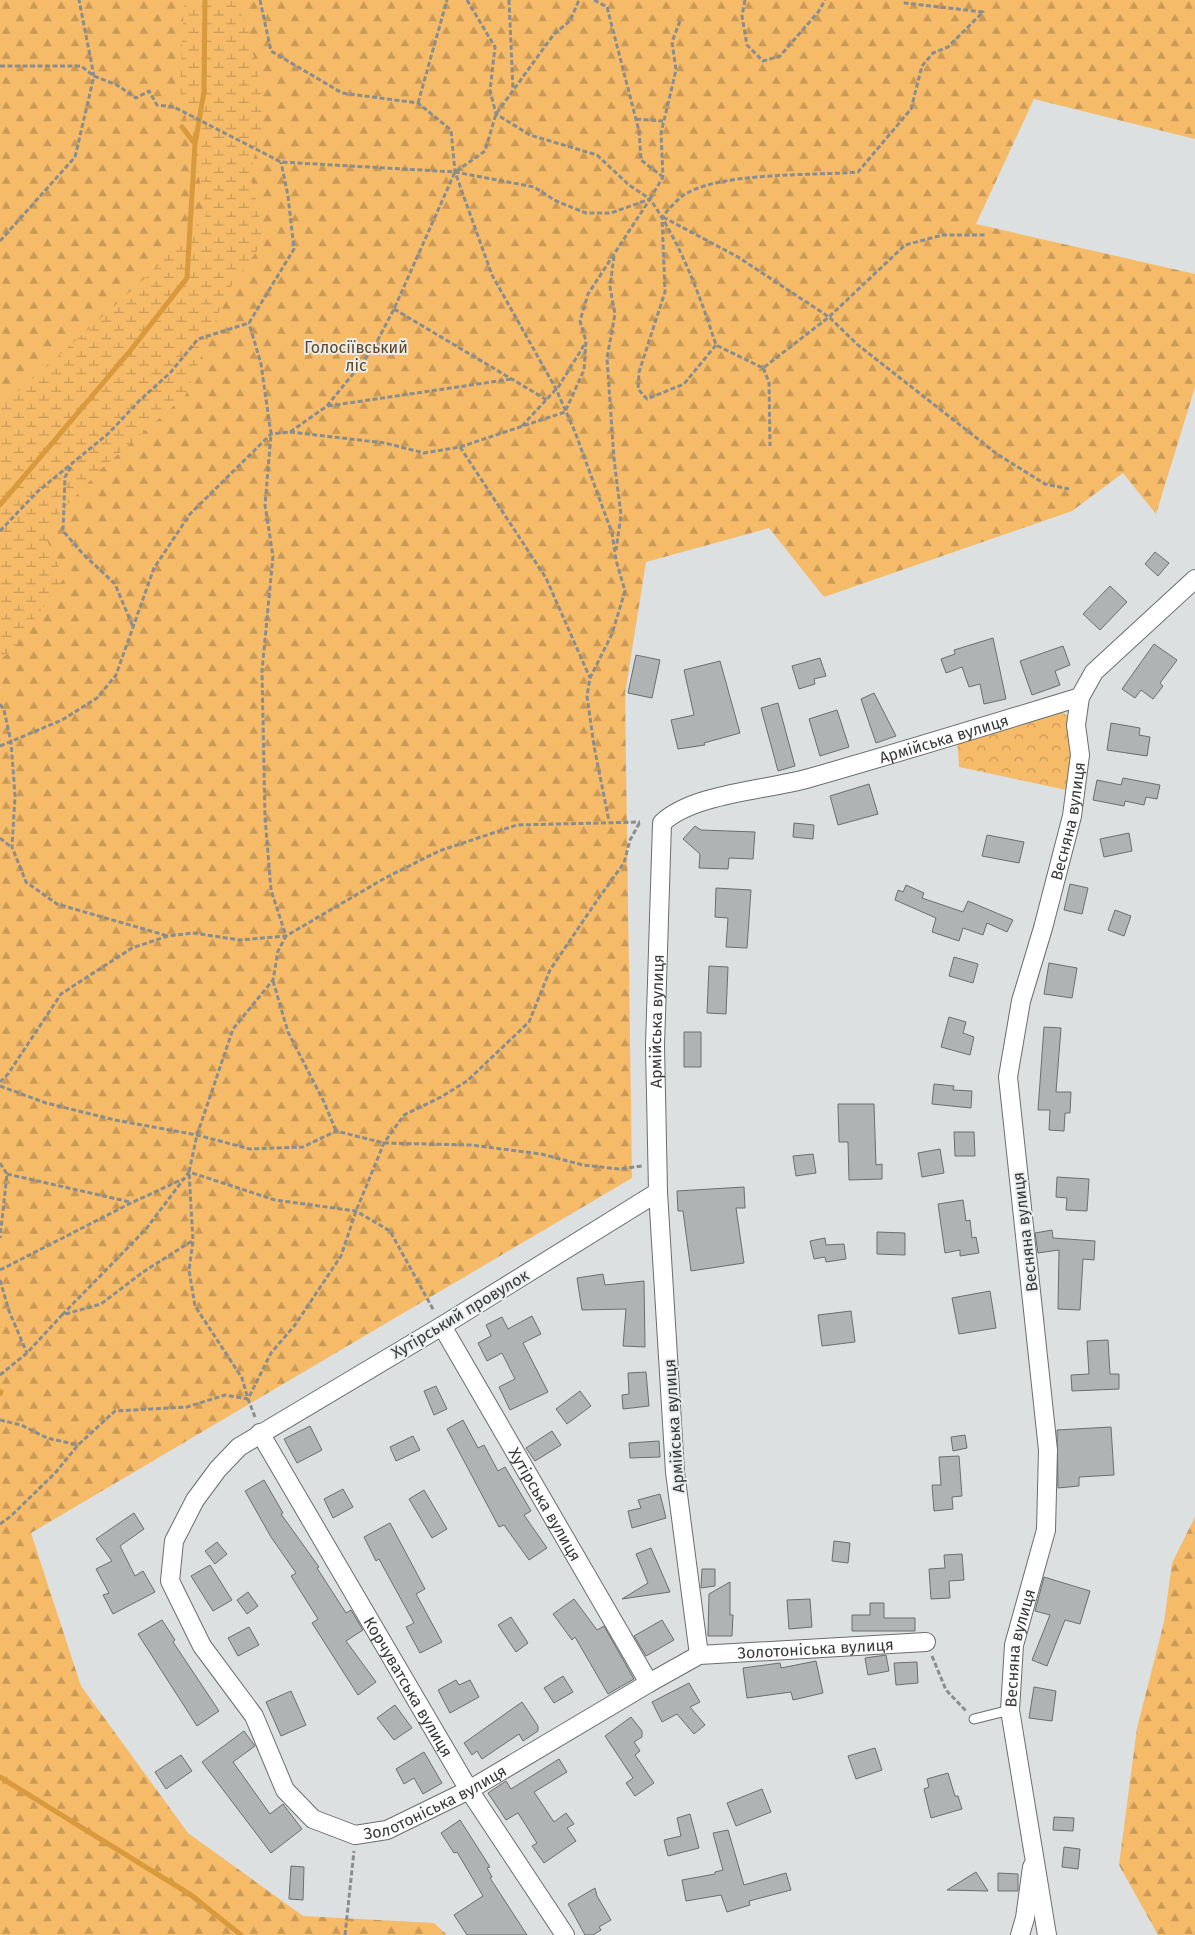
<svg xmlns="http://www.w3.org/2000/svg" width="1195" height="1935" font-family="'Fira Sans',sans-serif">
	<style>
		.forest { fill: url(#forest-firs) }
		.wetland { fill: url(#wetland-marsh) }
		.park { fill: url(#park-crowns) }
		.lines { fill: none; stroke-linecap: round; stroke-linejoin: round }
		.stream { stroke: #d89a3d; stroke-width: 5 }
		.building { fill: #afb3b4; stroke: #6a6e6e }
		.lane-casing { stroke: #696d6e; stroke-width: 11 }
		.street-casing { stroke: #696d6e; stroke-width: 20 }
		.path { stroke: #8a8d8e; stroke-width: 3; stroke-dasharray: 5 2.5; stroke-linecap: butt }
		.lane { stroke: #fff; stroke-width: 9 }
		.street { stroke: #fff; stroke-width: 18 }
		.labels { text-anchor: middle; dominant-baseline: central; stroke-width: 4; stroke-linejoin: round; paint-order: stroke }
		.park-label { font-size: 16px; fill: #5f4520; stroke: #e9edee }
		.street-label { font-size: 16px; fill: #383a3a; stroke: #e9edee }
	</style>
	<defs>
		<pattern id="forest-firs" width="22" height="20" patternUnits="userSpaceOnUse" patternTransform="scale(1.25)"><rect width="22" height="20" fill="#f6bb68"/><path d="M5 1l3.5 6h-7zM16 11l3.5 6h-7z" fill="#c89957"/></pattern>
		<pattern id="wetland-marsh" width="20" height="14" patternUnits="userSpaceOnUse" patternTransform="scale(1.25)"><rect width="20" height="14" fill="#f6bb68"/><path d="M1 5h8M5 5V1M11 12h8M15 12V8" fill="none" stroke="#c89957"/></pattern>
		<pattern id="park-crowns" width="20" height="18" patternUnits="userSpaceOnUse" patternTransform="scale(1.25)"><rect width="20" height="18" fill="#f6bb68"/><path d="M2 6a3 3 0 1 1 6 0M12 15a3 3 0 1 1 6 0" fill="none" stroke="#c89957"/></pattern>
	</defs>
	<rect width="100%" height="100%" fill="#dce0e1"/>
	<path class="forest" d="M0,0H1195V139L1034,99L976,224L1195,274V387L1156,514L1123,473L1072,511L824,597L769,528L646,562L625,694L632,1178L31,1533L81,1686L188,1833L303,1916L434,1923L447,1935H0Z
		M1195,1517V1935H1158L1119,1865L1137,1728L1164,1622L1172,1563Z"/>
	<path class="wetland" d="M184,0H235L249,32L265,113L250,174L265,240L227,292L185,396L100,470L43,531L64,578L11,652L0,659V408L152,272L207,214L180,90Z"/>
	<path class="park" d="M1055,704L1076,725V792L959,767L957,736Z"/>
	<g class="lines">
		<path class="stream" d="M182,127L195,144
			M0,505L130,351L187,278L195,144L204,92L205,0
			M0,1394L1,1392
			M0,1777L191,1895L241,1935"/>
	</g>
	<path class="building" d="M1155,552L1169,563L1158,576L1145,564Z
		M1110,586L1127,602L1100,630L1083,614Z
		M993,638L1006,699L984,704L980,684L969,687L962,667L946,673L941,659L955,654L954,650Z
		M1154,644L1177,660L1160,683L1163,686L1153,699L1141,690L1135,698L1122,689Z
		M1063,646L1070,665L1055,671L1060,685L1032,695L1020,661Z
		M636,655L660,660L652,698L628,693Z
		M820,658L826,676L814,679L815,684L799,689L792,666Z
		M720,661L740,733L704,743L705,745L678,749L671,720L694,715L684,670Z
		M874,693L896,736L876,743L861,699Z
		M778,703L795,766L778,771L761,708Z
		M837,710L849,747L820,756L809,719Z
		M1111,723L1140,728L1139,735L1150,737L1147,756L1107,750Z
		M1123,778L1160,785L1157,799L1146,797L1144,805L1125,801L1124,806L1093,800L1097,780L1121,785Z
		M869,784L878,814L838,825L830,796Z
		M794,823L814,825L813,839L793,837Z
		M695,826L701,830L755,832L753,859L729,858L728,869L699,868L700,854L683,839Z
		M1129,833L1132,851L1104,857L1100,839Z
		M987,835L1024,842L1019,863L982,856Z
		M1070,884L1088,888L1082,914L1064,910Z
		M906,885L924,893L922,898L963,912L968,901L1013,920L1007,932L987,923L983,935L963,928L959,941L932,932L936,918L895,900L898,890L903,892Z
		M716,888L751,890L747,948L726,947L728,918L715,917Z
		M1115,910L1131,916L1124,936L1108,930Z
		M954,957L978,964L973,983L949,976Z
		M1049,963L1077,968L1072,998L1044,994Z
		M709,966L728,967L726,1014L707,1013Z
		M949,1017L966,1022L963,1033L974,1037L970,1055L941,1047Z
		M1044,1027L1061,1028L1056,1092H1071L1070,1113H1065L1064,1131L1049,1130L1050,1110H1038Z
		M684,1032H701V1067H684Z
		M934,1084L954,1086L953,1090L972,1091L971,1108L932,1104Z
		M838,1104H874L876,1165L882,1164V1179L849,1180L848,1142H839Z
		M954,1132H974L975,1156H955Z
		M940,1149L944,1173L922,1177L918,1153Z
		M813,1154L816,1173L796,1176L793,1156Z
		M1057,1177L1089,1179L1087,1211L1066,1210L1067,1198L1056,1197Z
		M744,1187L745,1208H736L744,1263L691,1271L683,1211H678L677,1191Z
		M963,1200L966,1221L970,1220L972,1238L976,1237L979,1253L960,1256V1250L945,1253L938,1204Z
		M1052,1230L1053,1238L1095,1241L1094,1260L1083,1259L1080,1310L1058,1309L1059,1250L1038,1253L1035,1233Z
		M877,1232L905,1233V1255L877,1254Z
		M825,1238L826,1245L844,1244L846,1259L826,1262L825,1257L814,1259L810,1241Z
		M603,1274L605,1285L644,1281L645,1347L623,1346L626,1309L582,1310L577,1278Z
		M990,1291L996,1328L959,1334L952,1298Z
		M851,1311L855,1342L822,1346L818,1315Z
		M532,1316L541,1334L523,1343L548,1392L510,1410L499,1387L515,1379L502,1353L487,1361L478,1343L491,1336L486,1325L502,1317L508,1329Z
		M1108,1340L1110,1374H1119V1389L1072,1391L1071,1375L1089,1374L1087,1341Z
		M646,1372L649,1406L623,1409L622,1395L629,1394L628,1373Z
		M436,1386L447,1409L434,1415L424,1391Z
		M580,1391L591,1406L567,1424L556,1409Z
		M463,1420L478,1448L484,1445L498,1471L505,1467L531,1511L524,1515L547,1548L529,1560L504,1525L499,1527L447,1429Z
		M310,1426L322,1450L297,1463L284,1439Z
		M1111,1427L1114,1475L1079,1477V1486L1058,1488L1057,1430Z
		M552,1431L561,1445L535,1461L526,1448Z
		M965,1435L967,1448L953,1451L951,1437Z
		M413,1436L420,1450L396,1461L390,1447Z
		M659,1441L660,1457L630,1458L629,1443Z
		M959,1456L962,1496L952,1497L953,1509L934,1511L932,1485H941L939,1457Z
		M264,1480L283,1513L281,1514L319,1567L317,1568L346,1613L351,1610L363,1630L346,1641L376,1682L358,1695L312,1623L318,1619L291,1576L296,1573L271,1537L245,1491Z
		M343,1489L353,1507L333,1518L324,1499Z
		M424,1490L447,1529L432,1538L409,1499Z
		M660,1494L666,1518L632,1528L628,1511L641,1508L638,1500Z
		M134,1513L144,1529L120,1546L135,1576L143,1571L155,1592L113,1614L103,1595L109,1593L96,1569L112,1561L96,1539Z
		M390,1523L425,1589L416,1594L442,1642L420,1653L406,1627L414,1623L379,1559L376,1561L364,1537Z
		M834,1541L850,1543L848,1563L832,1561Z
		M217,1542L227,1554L215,1564L205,1551Z
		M651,1548L670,1592L622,1599L648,1583L636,1554Z
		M962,1554L964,1580L949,1581L950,1598L931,1599L929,1569L945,1568L944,1555Z
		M210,1565L232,1600L213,1611L191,1576Z
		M702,1569H715V1586L701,1588Z
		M1044,1577L1090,1591L1080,1624L1065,1620L1047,1666L1032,1660L1050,1615L1035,1611Z
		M730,1582V1615H733L732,1636H708L709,1594Z
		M248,1592L258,1606L247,1614L237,1600Z
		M574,1599L597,1630L604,1626L634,1679L608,1694L575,1637L572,1640L553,1614Z
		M810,1599L812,1627L789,1629L787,1600Z
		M870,1603H884V1618H915V1631H852V1615H870Z
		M511,1617L528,1643L516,1652L498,1625Z
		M162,1620L175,1640L173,1642L219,1711L197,1726L138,1634Z
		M662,1620L674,1640L646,1656L634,1636Z
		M249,1627L259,1645L238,1656L228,1638Z
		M886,1655L889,1671L868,1675L865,1658Z
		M816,1661L823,1693L793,1700L791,1692L747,1698L743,1668L780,1663L781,1668Z
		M917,1662L918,1683L896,1685L894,1663Z
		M563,1676L573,1692L554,1703L544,1688Z
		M456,1680L459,1685L470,1680L479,1697L450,1713L438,1690Z
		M689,1683L700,1702L690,1707L705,1725L694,1734L677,1714L662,1722L652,1702Z
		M1034,1687L1056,1691L1052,1721L1029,1718Z
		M291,1691L306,1725L281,1736L266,1702Z
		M522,1702L538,1726V1731L523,1741L519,1734L482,1759L477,1751L472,1755L464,1743Z
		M395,1705L412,1728L394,1740L377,1718Z
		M631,1717L642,1731V1737L634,1742L640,1751L635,1755L654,1783L635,1796L626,1783L633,1778L605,1736Z
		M244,1731L255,1746L233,1762L270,1814L283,1804L302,1829L271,1853L202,1762Z
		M875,1748L882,1770L856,1779L848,1756Z
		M424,1752L442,1783L423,1794L414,1778L404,1784L396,1769Z
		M181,1755L192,1771L166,1789L155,1772Z
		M559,1759L567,1772L534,1792L554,1822L566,1813L574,1824L567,1828L576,1841L544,1863L532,1846L537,1843L518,1813L506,1820L488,1793L506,1781L511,1789Z
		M948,1773L955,1796H958L962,1809L931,1818L924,1789L929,1787L927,1779Z
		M762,1789L771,1812L736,1826L727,1803Z
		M690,1814L699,1848L668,1856L664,1840L681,1836L677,1818Z
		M1054,1817L1074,1818L1073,1831L1053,1830Z
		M460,1820L490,1867L487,1868L492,1877L490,1878L527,1935H467L454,1915L483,1896L457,1852L454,1853L441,1833Z
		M728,1830L744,1885L786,1873L791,1890L749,1901L750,1905L727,1912L721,1895L686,1901L682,1880L715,1874V1872L723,1870L713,1833Z
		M1064,1847L1080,1849L1078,1869L1062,1867Z
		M291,1866L304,1867L303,1900L289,1899Z
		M976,1872L988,1891L947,1890Z
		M998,1873L1018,1874V1891H998Z
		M595,1888L597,1896L611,1920L599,1927L601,1930L593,1935H585L568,1904Z"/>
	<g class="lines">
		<g class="lane-casing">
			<path id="lane" d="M974,1719L1010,1710"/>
		</g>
		<g class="street-casing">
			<g id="street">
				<path id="s1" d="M658,1192L442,1326L239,1447L218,1469L195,1500L174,1541L170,1581L202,1646L254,1716L285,1790L313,1819L355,1835L387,1830L469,1790L649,1683L699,1655L926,1642"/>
				<path id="s2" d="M442,1326L649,1683"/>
				<path id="s3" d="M260,1433L469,1790L565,1935"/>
				<path id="s4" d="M699,1655L675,1472L658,1192L655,1046L662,823C692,794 765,790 806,779C898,753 989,725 1080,697"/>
				<path d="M1020,1935L1025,1918L1032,1867"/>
				<path id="s5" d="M1047,1935L1010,1710L1014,1645L1046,1530L1048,1450L1008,1077L1021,1001L1043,928L1072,816L1080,755L1076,725L1080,697L1094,672L1195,579"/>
			</g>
		</g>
		<path class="path" d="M260,0L271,51L342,93L418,103L451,130L455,172L492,275L556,389L575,432L612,533L616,560L625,591L612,634L590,678L587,696L594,746L609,821
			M509,0L513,89
			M594,0L607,7L639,131L641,160L663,177
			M745,0L742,16L747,45L763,61L780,56L819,11L825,0
			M0,66H81L94,76L117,85L136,98L149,91L157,105L174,107L281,162L455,172L534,187L556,201L586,213H611L650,199C681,244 699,293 716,345L763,368L829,317L905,245L943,235H986
			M418,103L447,0
			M636,119L663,121
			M650,199L663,177L661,133L676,70L672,42L680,21
			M663,217L738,257L829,317L858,345L997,454L1045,484L1069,489
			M0,241L75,157L94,76L79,0
			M614,256L610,287L615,314L607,358L614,459L621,515L616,550
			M394,309L547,400
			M716,345L684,384L647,399L638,389L639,372L665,292L662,217C668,210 674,203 681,197C715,171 814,176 858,172L911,109L922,66L933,53L948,47L983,12L905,3L907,0
			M763,368L769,382L770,446
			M328,406L512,379
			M522,426L559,386L586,342
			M290,432L385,443L424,453L460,447L565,412L584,370L586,341L580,321L588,294L650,199L629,185L597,155L530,135L496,114L490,90L495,47L467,0
			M460,447L546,578L590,678
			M71,467L65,477L63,531L83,554L115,584L133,627
			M0,531L37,492L109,433L140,400L170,373L198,339L249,323L294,249L288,196L281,162
			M0,704L4,710L11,742L15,796L12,847L26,882L57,904L168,936
			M0,746L62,720L97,698L116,675L154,568L190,514L271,434L290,432L327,406L373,349L394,309L455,172L485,151L496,114L554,34L570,21L579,0
			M0,838L11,847
			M273,981L288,1032L324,1102L336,1131
			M0,1082L8,1074L61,994L132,948L168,936L193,933L240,940L286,936L385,878L439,851L517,825L640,822
			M0,1086L46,1103L115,1120L197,1135L250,1149L303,1147L336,1131L384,1143L471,1145L541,1154L583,1165L619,1169L642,1166
			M0,1163L7,1174L0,1238
			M7,1174L130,1202
			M0,1270L131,1203L183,1179
			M0,1280L9,1311L27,1353
			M62,1315L146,1229L189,1172L275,1200L356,1211L390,1231L434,1311
			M0,1375L27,1353L62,1315L101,1304L143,1272L192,1241
			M255,1417L248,1399L271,1353L295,1325L341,1256L356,1211L384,1143L404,1115L441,1097L467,1081L529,1022L550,970L598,899L624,863L630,840L640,822
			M0,1420L21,1425L47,1438L78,1445
			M0,1524L11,1516L56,1472L78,1445L115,1411L187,1407L225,1395L248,1399L242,1378L195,1306L189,1270L193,1241L189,1172L197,1135L233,1029L273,980L278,951L286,936L271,890L265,817L262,671L273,556L265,505L271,434L261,364L249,323
			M932,1656L946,1690L967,1712
			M345,1935L354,1851"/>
		<use href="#lane" class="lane"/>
		<use href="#street" class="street"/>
	</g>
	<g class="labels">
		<g class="park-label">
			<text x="356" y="347">Голосіївський<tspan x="356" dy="18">ліс</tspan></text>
		</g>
		<g class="street-label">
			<text stroke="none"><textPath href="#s4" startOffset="1130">Армійська вулиця</textPath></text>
			<text stroke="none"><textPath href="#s5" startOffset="1131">Весняна вулиця</textPath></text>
			<text stroke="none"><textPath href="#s4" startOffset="636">Армійська вулиця</textPath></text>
			<text transform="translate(1025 1232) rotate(-97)">Весняна вулиця</text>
			<text transform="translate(460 1314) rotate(-31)">Хутірський провулок</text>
			<text transform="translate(674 1426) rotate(-94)">Армійська вулиця</text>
			<text stroke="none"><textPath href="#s2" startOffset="206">Хутірська вулиця</textPath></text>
			<text stroke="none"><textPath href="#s5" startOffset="291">Весняна вулиця</textPath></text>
			<text stroke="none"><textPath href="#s1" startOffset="1478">Золотоніська вулиця</textPath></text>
			<text stroke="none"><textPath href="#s3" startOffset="294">Корчуватська вулиця</textPath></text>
			<text stroke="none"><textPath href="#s1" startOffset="1058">Золотоніська вулиця</textPath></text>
		</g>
	</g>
</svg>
